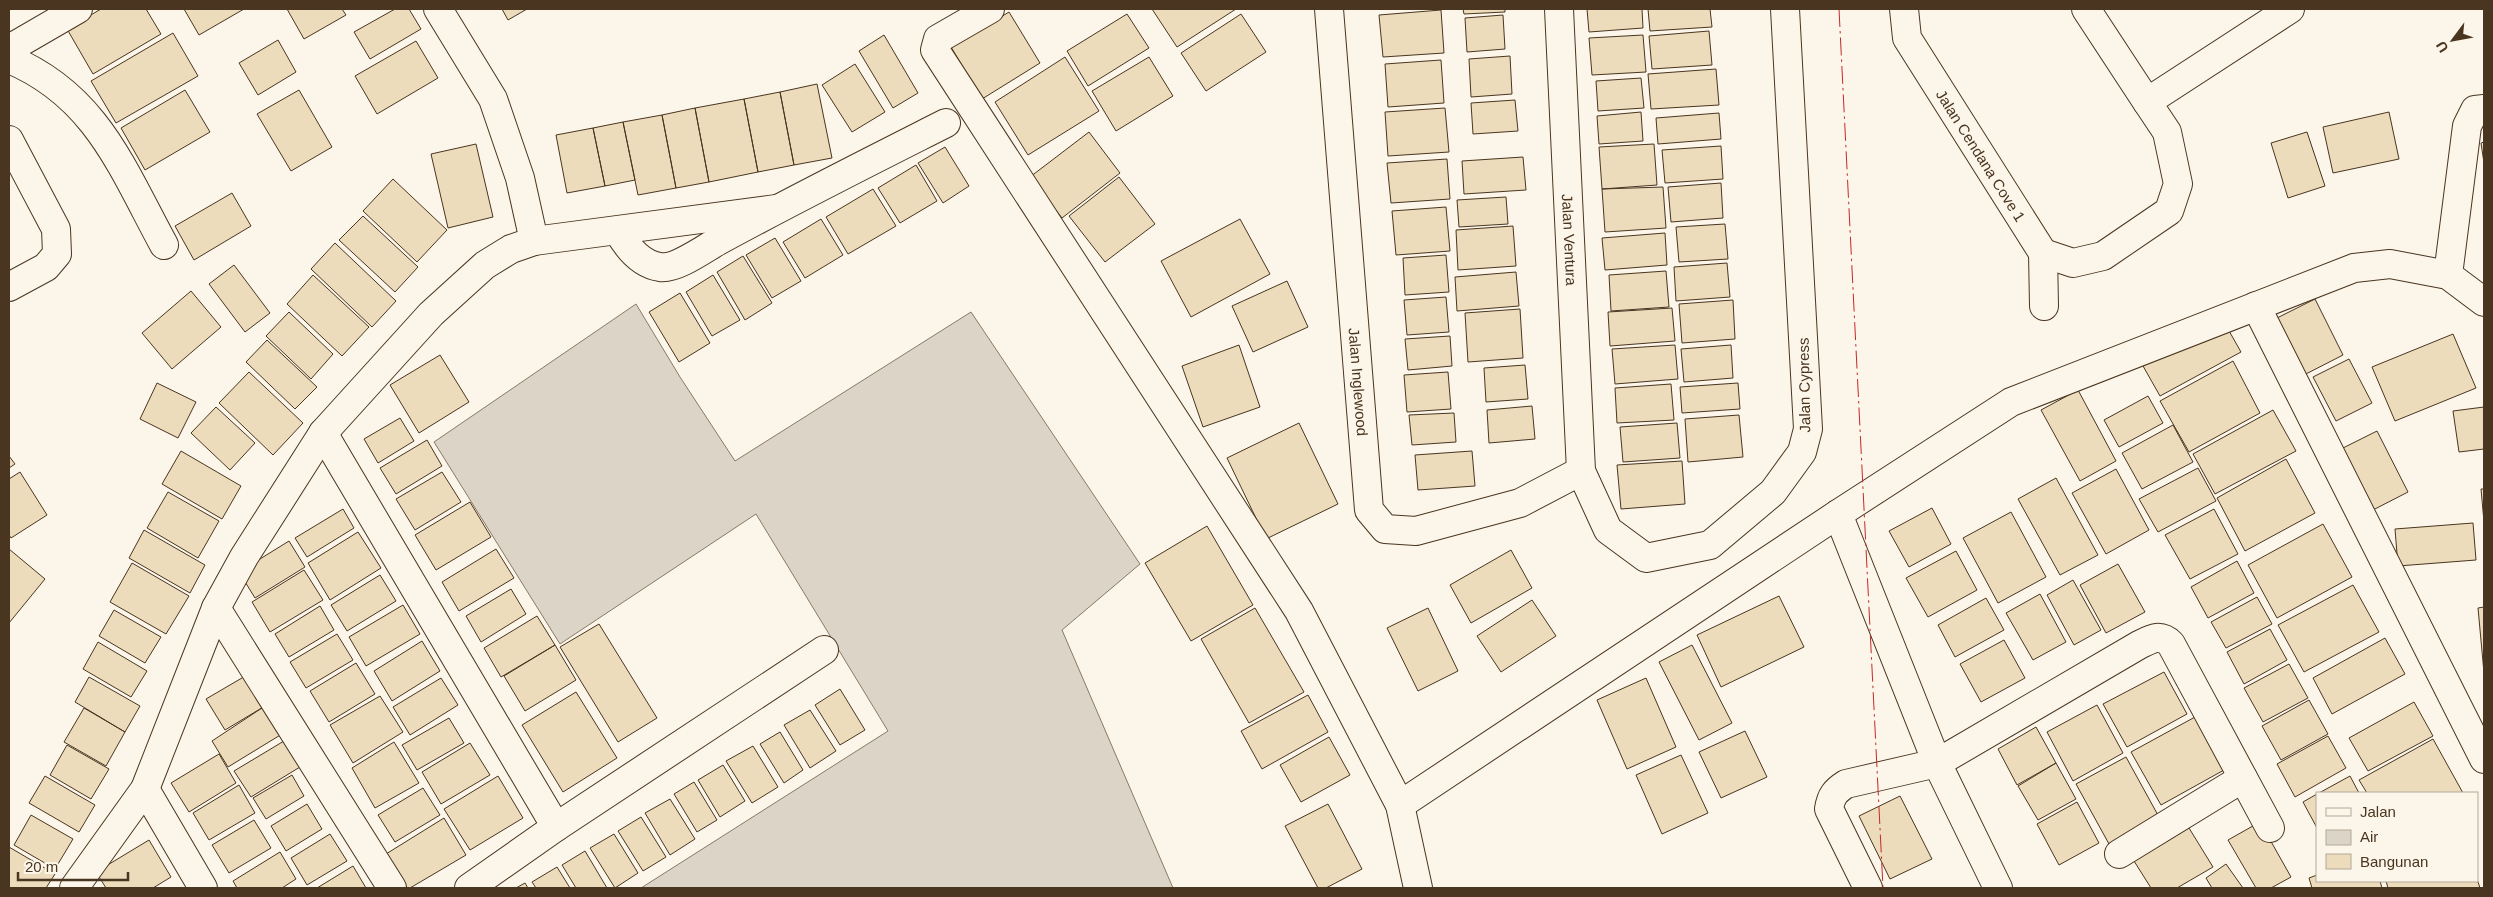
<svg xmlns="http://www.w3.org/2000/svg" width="2493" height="897" font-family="Helvetica,sans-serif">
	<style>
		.water { fill: #dcd4c6; stroke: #887966 }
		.building { fill: #ecdcbc; stroke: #4a3520 }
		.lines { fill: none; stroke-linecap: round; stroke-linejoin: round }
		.minor-casing { stroke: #4a3520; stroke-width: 30 }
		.minor { stroke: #fbf6e9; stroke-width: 28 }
		.power { stroke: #c62828; stroke-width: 1; stroke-dasharray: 18 4 2.5 4; stroke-linecap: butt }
		.labels { text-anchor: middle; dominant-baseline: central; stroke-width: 4; stroke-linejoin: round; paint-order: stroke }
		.street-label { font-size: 15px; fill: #4a3520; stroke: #fbf6e9 }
	</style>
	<rect width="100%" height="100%" fill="#fbf6e9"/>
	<path class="water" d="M636,304L680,377L735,461L971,312L1140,564L1062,630L1173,888H641L888,731L756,514L560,644L434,442Z"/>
	<path class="building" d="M101,9H146L161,34L93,74L67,29Z
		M184,9H244L199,35Z
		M287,9H342L346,15L304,39Z
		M395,9H409L421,29L370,59L354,32Z
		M502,9H527L508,20Z
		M1152,9H1236L1177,47Z
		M1463,9H1505V12L1464,14Z
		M1587,9H1642L1643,28L1589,32Z
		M1648,9H1710L1712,27L1650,31Z
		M1441,10L1444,53L1383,57L1379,15Z
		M1009,12L1040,63L982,99L951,47Z
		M1127,14L1149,48L1088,86L1067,51Z
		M1241,14L1266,52L1206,91L1181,53Z
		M1503,15L1505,49L1467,52L1465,18Z
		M1709,31L1712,65L1652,69L1649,36Z
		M173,33L198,76L116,123L91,81Z
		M884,35L918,93L893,108L859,51Z
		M1643,35L1646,72L1592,75L1589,38Z
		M278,40L296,72L258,95L239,63Z
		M416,41L438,78L377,114L355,76Z
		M1510,56L1512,94L1471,97L1469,59Z
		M1065,57L1099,111L1028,155L995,102Z
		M1149,57L1173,96L1116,131L1092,91Z
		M1441,60L1444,103L1388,107L1385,64Z
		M855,64L885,112L852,132L822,85Z
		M1716,69L1719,105L1651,109L1648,74Z
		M1641,78L1644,108L1598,111L1596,81Z
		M817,84L832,158L794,165L780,92Z
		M185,90L210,132L145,170L121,128Z
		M299,90L332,147L291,171L257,114Z
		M780,92L794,165L758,172L744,99Z
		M744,99L758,172L709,182L695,108Z
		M1515,100L1518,131L1473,134L1471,103Z
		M695,108L709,182L676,188L662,115Z
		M1445,108L1449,152L1388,156L1385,112Z
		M1641,112L1643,141L1599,144L1597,116Z
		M2389,112L2399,159L2333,173L2323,127Z
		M1719,113L1721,139L1658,144L1656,118Z
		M662,115L676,188L638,195L623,122Z
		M623,122L635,180L605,186L593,128Z
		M593,128L605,186L567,193L556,135Z
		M1089,132L1120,173L1062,218L1030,177Z
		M2307,132L2325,186L2288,198L2271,143Z
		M2484,142V163L2481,143Z
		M476,144L493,217L448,228L431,154Z
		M1654,144L1657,185L1602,189L1599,147Z
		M1721,146L1723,179L1665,183L1662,150Z
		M945,147L969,186L943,203L918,163Z
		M1523,157L1526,190L1464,194L1462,161Z
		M1447,159L1450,199L1391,203L1387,163Z
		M916,165L937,201L900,223L878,188Z
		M1119,177L1155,224L1105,262L1069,216Z
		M393,179L447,230L417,262L363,211Z
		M1721,183L1723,218L1671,222L1668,187Z
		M1663,187L1666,228L1605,232L1602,189Z
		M873,189L896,226L848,254L826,217Z
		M232,193L251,226L194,260L175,226Z
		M1506,197L1508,224L1459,227L1457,200Z
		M1446,207L1450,251L1396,255L1392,211Z
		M363,216L418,267L395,292L339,240Z
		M821,219L843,255L805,278L783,242Z
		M1240,219L1270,274L1191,317L1161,261Z
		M1725,224L1728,259L1679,262L1676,227Z
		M1513,226L1516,266L1458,270L1456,230Z
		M1665,233L1667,265L1605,270L1602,238Z
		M775,238L801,281L772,298L746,255Z
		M335,243L396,301L372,327L311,269Z
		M1446,255L1449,292L1405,295L1403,258Z
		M743,256L772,303L745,320L717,272Z
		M1727,263L1730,297L1676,301L1674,267Z
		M234,265L270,313L245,332L209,284Z
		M1666,271L1669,307L1611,311L1609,275Z
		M1516,272L1519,306L1457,311L1455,277Z
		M313,275L369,327L342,356L287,304Z
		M713,275L740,320L712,336L686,292Z
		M1287,281L1308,327L1253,352L1232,306Z
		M191,291L221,327L172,369L142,333Z
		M680,293L710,343L679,362L649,312Z
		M1446,297L1449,332L1407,335L1404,300Z
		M2315,299L2343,355L2300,377L2271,321Z
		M1733,300L1735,339L1682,343L1679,304Z
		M1672,308L1675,341L1610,346L1608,312Z
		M1520,309L1523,358L1468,362L1465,313Z
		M289,312L333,354L311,379L266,336Z
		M2224,322L2241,352L2160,396L2143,366Z
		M2453,334L2476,388L2395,421L2372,367Z
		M1450,336L1452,366L1408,370L1405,339Z
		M267,340L317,387L295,409L246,362Z
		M1239,345L1260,407L1203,427L1182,366Z
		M1675,345L1678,379L1615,384L1612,349Z
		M1731,345L1733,378L1684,382L1681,349Z
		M440,355L469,402L419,433L390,385Z
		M2349,359L2372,403L2336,421L2313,377Z
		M2233,361L2260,413L2189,452L2160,401Z
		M1525,365L1528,399L1486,402L1484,368Z
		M249,372L303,423L273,455L219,403Z
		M1448,372L1451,409L1407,412L1404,375Z
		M157,383L196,402L178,438L140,419Z
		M1738,383L1740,409L1682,413L1680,387Z
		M1671,384L1674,420L1617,423L1615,388Z
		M2078,390L2116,461L2080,481L2041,410Z
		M2148,396L2163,423L2119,447L2104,420Z
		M1532,406L1535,439L1489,443L1487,410Z
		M216,407L255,443L230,470L191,433Z
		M2484,407V449L2459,452L2453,411Z
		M2273,410L2296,451L2215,494L2193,454Z
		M1454,413L1456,442L1412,445L1409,415Z
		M1739,415L1743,457L1688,462L1685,419Z
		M400,418L414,441L378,463L364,439Z
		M1299,423L1338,504L1266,539L1227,458Z
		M1677,423L1680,458L1623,462L1620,427Z
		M2173,425L2193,462L2142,489L2122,453Z
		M2377,431L2408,492L2371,511L2339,450Z
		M427,440L442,466L396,494L380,468Z
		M181,451L241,486L222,519L162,484Z
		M1472,451L1475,486L1418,490L1415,455Z
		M9,456L15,464L9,468Z
		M2286,459L2315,513L2245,551L2217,498Z
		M1682,461L1685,504L1621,509L1617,465Z
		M2198,468L2216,501L2158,532L2139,499Z
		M2116,469L2149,530L2106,554L2072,493Z
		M20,472L47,515L11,538L9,535V479Z
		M442,472L461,502L415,530L396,499Z
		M2056,478L2098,555L2060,575L2018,499Z
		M2481,489H2484V522Z
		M168,492L219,521L198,558L147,528Z
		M470,502L491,537L436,570L415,535Z
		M1932,508L1951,544L1909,567L1889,531Z
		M343,509L354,528L307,557L295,538Z
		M2214,509L2238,554L2190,579L2165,535Z
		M2011,512L2046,577L1998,603L1963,538Z
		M2473,523L2476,560L2398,566L2395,529Z
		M2323,524L2352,577L2277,618L2248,565Z
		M1207,526L1253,605L1191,641L1145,563Z
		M144,530L205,565L190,593L129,558Z
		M358,532L381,568L330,600L308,563Z
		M289,541L305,567L255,598L239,572Z
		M9,549L45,579L9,623Z
		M496,549L514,578L459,611L442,582Z
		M1511,550L1532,588L1471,623L1450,585Z
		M1956,551L1977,590L1928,617L1906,578Z
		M2237,561L2254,593L2208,618L2191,587Z
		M132,563L189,596L166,634L110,602Z
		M2118,564L2145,612L2106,633L2080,585Z
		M304,570L323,600L270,632L252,602Z
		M380,575L396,601L347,631L331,605Z
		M2073,580L2101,630L2074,645L2047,595Z
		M2353,585L2379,632L2304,672L2278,625Z
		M511,589L526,614L481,642L466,616Z
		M2040,594L2066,642L2033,660L2006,613Z
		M1779,596L1804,647L1721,687L1697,635Z
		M2257,597L2272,624L2226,648L2211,622Z
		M1986,598L2004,630L1955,657L1938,625Z
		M1532,600L1556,636L1501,672L1477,636Z
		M403,605L420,634L366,666L349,637Z
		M320,606L334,630L289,657L275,634Z
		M2484,607V673L2478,608Z
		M1255,608L1304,692L1249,723L1201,639Z
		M1428,608L1458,671L1418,691L1387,628Z
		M114,610L161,637L145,663L99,636Z
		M537,616L555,645L501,677L484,648Z
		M599,624L657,718L618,742L560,647Z
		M2270,629L2287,660L2244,684L2227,652Z
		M337,634L353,660L306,688L290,662Z
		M2385,638L2405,674L2332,714L2313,678Z
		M2004,640L2025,678L1981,702L1960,664Z
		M422,641L440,671L392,701L374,671Z
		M98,642L147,671L131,697L83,669Z
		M555,645L576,680L525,711L504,676Z
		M1692,645L1732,723L1699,740L1659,662Z
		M356,663L375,694L329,722L310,691Z
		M2289,664L2308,698L2263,722L2244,688Z
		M2164,672L2187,714L2127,747L2103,704Z
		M247,675L265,706L225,730L206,699Z
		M89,677L140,706L125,732L75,702Z
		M441,678L458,705L410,735L393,707Z
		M1646,678L1676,747L1627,769L1597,700Z
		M840,689L865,730L840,745L815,705Z
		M576,692L617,758L563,792L522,725Z
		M1308,695L1328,732L1262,769L1241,731Z
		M380,696L403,732L353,763L330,725Z
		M2309,700L2328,734L2281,760L2262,726Z
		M2414,702L2433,736L2368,771L2349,738Z
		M2097,705L2123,753L2073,781L2047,732Z
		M265,706L282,734L228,767L212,741Z
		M84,708L125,732L106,766L64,742Z
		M810,710L836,751L810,768L784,725Z
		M2195,717L2224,770L2161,805L2131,752Z
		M449,718L464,743L417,770L402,745Z
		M2036,727L2056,763L2017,785L1998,749Z
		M1745,731L1767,777L1721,798L1699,752Z
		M780,732L803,770L784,783L760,744Z
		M2328,736L2346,768L2295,797L2277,764Z
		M1329,737L1350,775L1301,802L1280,765Z
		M2433,739L2463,793H2367L2359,780Z
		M284,741L300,767L251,797L234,771Z
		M394,742L419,783L375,808L352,768Z
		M470,743L490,775L441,804L422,772Z
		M67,745L109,769L91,799L50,775Z
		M753,746L778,787L752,803L726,761Z
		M219,754L236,783L189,812L171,783Z
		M1681,755L1708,813L1662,834L1636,775Z
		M2126,757L2159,817L2109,844L2076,784Z
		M2056,763L2076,799L2038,820L2018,786Z
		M723,765L745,801L720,817L698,780Z
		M292,775L304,796L266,819L253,798Z
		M45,776L95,805L79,832L29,803Z
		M498,776L523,818L470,850L444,809Z
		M2350,776L2359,793H2319Z
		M694,782L717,820L697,832L674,794Z
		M239,785L255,813L209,840L193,813Z
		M423,788L440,815L395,842L378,815Z
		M2317,794V828L2303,802Z
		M1900,796L1932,859L1890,879L1859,816Z
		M670,799L695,839L670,855L645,813Z
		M2077,802L2099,843L2059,865L2037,824Z
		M307,804L322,829L286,851L271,826Z
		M1328,804L1362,869L1326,888H1318L1285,826Z
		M31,815L73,839L55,869L14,845Z
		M641,817L666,857L643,871L618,831Z
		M444,818L466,855L410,888H407L386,854Z
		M254,820L271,848L229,873L212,845Z
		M2260,822L2291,877L2271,888H2256L2228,840Z
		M2189,828L2213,867L2177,888H2151L2134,861Z
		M330,834L347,861L307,885L291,858Z
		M614,834L638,873L615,888L590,848Z
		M149,840L171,877L153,888H106L96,872Z
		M9,847L55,874L46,888H9Z
		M585,851L607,888H576L562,865Z
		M280,852L296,879L282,888H237L233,881Z
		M2226,864L2243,888H2212L2206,878Z
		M353,866L366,888H317Z
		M557,867L570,888H536L532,882Z
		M2317,875V881H2380L2382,888H2312L2309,878Z
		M2477,879L2480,888H2388L2386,881Z
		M525,883L528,888H516Z"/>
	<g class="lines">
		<g class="minor-casing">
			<g id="minor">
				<path d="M438,9L493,99L520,178L534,241"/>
				<path d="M990,9L938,39L935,50L1299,611L1400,805L1418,888"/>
				<path id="s1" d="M1329,9L1369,510L1385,529L1416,531L1520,503L1581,471"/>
				<path id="s2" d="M1559,9L1581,471L1608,530L1646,558L1710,545L1773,492L1802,452L1808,429L1785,9"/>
				<path id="s3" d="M1904,9L1907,38L2043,253L2044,306"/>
				<path d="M2086,9L2147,102"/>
				<path d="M9,49L78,9"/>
				<path d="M9,59C96,95 122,168 164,245"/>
				<path d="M9,140L56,229L57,254L46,267L9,287"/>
				<path d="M618,231C627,247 640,264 660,267C675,270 704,249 718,241C793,200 869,162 946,123"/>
				<path d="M2043,253L2073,263L2103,256L2169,211L2178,184L2167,132L2147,102L2290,9"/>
				<path d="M2448,275L2467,126L2475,110L2484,109"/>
				<path d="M2256,306L2484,759"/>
				<path d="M323,433L556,827"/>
				<path d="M1838,514L1937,763L1998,888"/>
				<path d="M216,608L392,888"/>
				<path d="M145,789L203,888"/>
				<path d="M1400,805L1838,514L2011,402L2354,268L2390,264L2448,275L2484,302"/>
				<path d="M2119,854L2243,778"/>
				<path d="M74,888L145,789L216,608L244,557L323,433L431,314L485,265L511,249L534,241L776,209"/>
				<path d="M469,888L556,827L824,650"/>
				<path d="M1868,888L1829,809C1831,796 1835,791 1846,784L1937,763L2139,645C2151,639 2160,633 2171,644L2270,828"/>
			</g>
		</g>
		<use href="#minor" class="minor"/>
		<path class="power" d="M1839,9L1883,888"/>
	</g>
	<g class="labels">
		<g class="street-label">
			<text stroke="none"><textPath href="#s3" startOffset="168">Jalan Cendana Cove 1</textPath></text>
			<text stroke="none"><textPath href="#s2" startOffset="231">Jalan Ventura</textPath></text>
			<text stroke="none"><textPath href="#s1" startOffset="374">Jalan Inglewood</textPath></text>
			<text transform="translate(1804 385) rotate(-91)">Jalan Cypress</text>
		</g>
	</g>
	<rect width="2493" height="897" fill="none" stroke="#4a3520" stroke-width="20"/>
	<rect x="2316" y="792" width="162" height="90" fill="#fbf6e9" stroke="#b4a999"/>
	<rect x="2326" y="808" width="25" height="8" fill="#fbf6e9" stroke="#b4a999"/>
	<text x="2360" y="817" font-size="15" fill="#4a3520">Jalan</text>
	<rect x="2326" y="830" width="25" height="15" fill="#dcd4c6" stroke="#b4a999"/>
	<text x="2360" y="842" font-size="15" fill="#4a3520">Air</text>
	<rect x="2326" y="854" width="25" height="15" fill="#ecdcbc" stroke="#b4a999"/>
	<text x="2360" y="867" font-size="15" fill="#4a3520">Bangunan</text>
	<g transform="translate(2453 40) rotate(238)" stroke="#fbf6e9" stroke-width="4" paint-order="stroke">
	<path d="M0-4L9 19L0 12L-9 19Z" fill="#4a3520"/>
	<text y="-8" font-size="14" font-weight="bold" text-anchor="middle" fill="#4a3520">U</text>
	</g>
	<path d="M18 872v8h110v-8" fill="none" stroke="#4a3520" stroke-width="2.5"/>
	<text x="25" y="872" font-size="15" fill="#4a3520" stroke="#fbf6e9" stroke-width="4" paint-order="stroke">20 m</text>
</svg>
